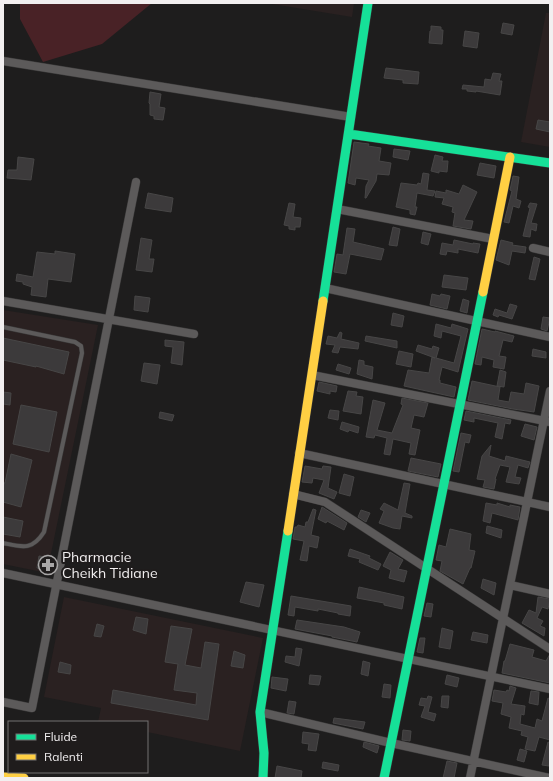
<svg xmlns="http://www.w3.org/2000/svg" width="553" height="781" font-family="Mulish,sans-serif">
	<style>
		.built { fill: #2a2121 }
		.green { fill: #492226 }
		.building { fill: #3c3a3b; stroke: #474646 }
		.lines { fill: none; stroke-linecap: round; stroke-linejoin: round }
		.lane-casing { stroke: #3a3939; stroke-width: 5 }
		.street-casing { stroke: #3a3939; stroke-width: 9 }
		.fast-casing { stroke: #3a3939; stroke-width: 10 }
		.slow-casing { stroke: #3a3939; stroke-width: 10 }
		.lane { stroke: #5c5a5a; stroke-width: 4 }
		.street { stroke: #5c5a5a; stroke-width: 8 }
		.fast { stroke: #16e098; stroke-width: 9 }
		.slow { stroke: #ffcf43; stroke-width: 9 }
		.labels { text-anchor: middle; dominant-baseline: central; stroke-width: 4; stroke-linejoin: round; paint-order: stroke }
		.poi-label { font-size: 14px; fill: #f2eff0; stroke: #1f1c1c; text-anchor: start }
	</style>
	<rect width="100%" height="100%" fill="#1e1d1d"/>
	<path class="built" d="M266,3H354L352,17Z
		M546,13H550V147L521,142Z
		M3,310L98,325L47,573L3,564Z
		M64,597L263,638L240,751L147,732V722H98L101,708L44,697Z"/>
	<path class="green" d="M20,3H152L102,44L43,62L20,19Z"/>
	<path class="building" d="M503,23L514,25L512,35L501,33Z
		M431,26L441,27V30H443L442,44L429,43L430,31H431Z
		M465,31L479,33L477,48L463,46Z
		M386,68L419,72L418,84L403,83V80L384,78Z
		M493,73L501,74L499,81H502L500,95L476,91V92L467,91V89H462L463,85L484,87L485,79L491,80Z
		M150,92L161,94L159,107L165,108L163,120L154,119V116L150,115V104L149,103Z
		M538,120L550,122V132L536,129Z
		M354,142L369,144L368,146L381,148L379,161L391,163L389,175L377,174L376,181L366,198H365L366,186L369,180L356,178L355,185L348,183Z
		M394,149L410,151L408,160L393,157Z
		M435,155L443,157L442,161H448L447,172L439,171V173L431,171Z
		M18,157L34,159L31,180L7,178L8,170H17Z
		M480,163L496,166L494,178L477,175Z
		M423,173L429,174L427,190L435,191L433,196L417,193L415,207H417L415,215L410,214V210L396,207L401,183L417,185L418,183L421,184Z
		M513,176L519,177L516,199L521,201L519,208L513,206L509,223L504,222L512,191L510,190Z
		M463,185L477,192L464,220L473,221L471,229L453,226L455,213L452,212L453,207L442,204L444,198L435,197L436,191L446,193V190L459,194Z
		M148,193L173,198L171,212L145,208Z
		M289,203L295,204L293,217L301,218L300,227H295V230L289,229V226L284,225Z
		M530,203L537,204L531,223L537,224L536,231L531,229L530,237L523,236L530,208L528,207Z
		M393,227L400,229L397,246L389,245Z
		M347,228L355,229L353,242L384,249L381,260L350,254L346,274L334,272L337,254L343,255Z
		M423,232L431,234L428,245L421,243Z
		M141,238L152,240L149,259H154L152,272L136,270Z
		M454,240L473,244V243L480,244L478,253L458,249V253L447,251L446,255L440,254L442,243L453,245Z
		M501,240L513,243L512,245L526,247L525,253L512,251L509,265L496,260Z
		M55,251L75,254L71,282L48,279L46,297L31,295L32,287L23,284V282L16,281L17,274L33,277L37,252L55,254Z
		M534,257L540,259L535,280L529,279Z
		M444,275L468,278L466,290L442,287Z
		M432,294L440,296L441,294L450,296L447,309L430,305Z
		M135,296L150,298L148,312L134,310Z
		M463,299L469,301L467,313L460,311Z
		M510,304L517,306L512,319L499,315L498,317L493,315L495,309L507,313Z
		M393,313L404,316L402,327L391,325Z
		M543,317L550,318L547,331L541,329Z
		M436,324L451,328L452,324L468,329L458,372L442,367L439,380H440V383L456,387L454,397L404,386L408,370L429,373L432,357L435,358L416,351L418,345L432,349L433,346L439,348L436,358L454,363L461,336L442,331L441,338L434,336Z
		M482,329L495,332V331L514,336L512,342L503,340L499,356L506,357L504,369L493,367L494,360L482,357L481,365L475,364Z
		M340,332L342,333L341,339L359,343L358,349L340,347L338,353L332,352L335,345L326,344L328,336L337,338Z
		M366,336L397,341V348L365,341Z
		M3,338L69,352L64,374L36,366V367L3,360Z
		M165,340L184,342L182,365L171,363L173,347L165,346Z
		M533,349L546,352V358L532,356Z
		M399,351L413,354L411,367L396,364Z
		M359,360L364,361V365L373,367L372,379L357,374Z
		M144,363L160,365L157,384L141,381Z
		M338,364L351,368L349,374L336,370Z
		M500,370L506,372L504,387L497,386Z
		M472,381L500,387L498,400L509,402L511,392L524,394L526,383L539,386L534,412L513,409L468,400Z
		M319,382L337,386L336,392L330,391V394L317,391Z
		M348,391L357,392L356,396L363,397L361,414L343,411Z
		M3,392L11,393L10,405L3,404Z
		M402,398L428,403L424,417L414,415L411,428L420,430L415,455L409,454L411,443L393,439L390,455L384,454L387,438L375,435L374,438L366,437L373,400L385,403L377,430L392,433L403,405L401,404Z
		M21,405L57,412L49,452L13,444Z
		M330,410L339,411L338,420L328,418Z
		M466,411L511,420L510,424L505,423L502,439L495,437L498,423L474,418V422L464,420Z
		M160,412L174,415L172,421L159,418Z
		M342,422L359,427L358,433L349,430L348,432L340,429Z
		M525,424L537,427L534,440L521,436Z
		M461,433L471,435L469,443L465,442L459,472L453,471Z
		M491,445L489,456L505,461L506,456L530,462L528,468L518,465L515,477L521,478L519,484L506,482L510,467L500,465L495,479H496L494,489L483,487L485,480L477,479L482,456Z
		M11,454L32,460L21,507L3,502V488L4,483H5Z
		M411,458L441,464L438,477L408,471Z
		M305,466L322,469L323,466L331,467L328,488L337,492L334,499L319,493L324,480L313,478L312,483L302,482Z
		M344,474L354,477L350,496L339,493Z
		M404,483L410,484L405,513L412,516V518L402,516L400,529L393,528L379,523L384,511L380,509L384,503L398,510Z
		M486,503L497,505V503L510,507V505L520,507L518,520L492,513L490,523L483,521Z
		M322,507L347,523L344,530L327,521L326,523L318,519Z
		M313,509L316,510L311,535L319,537L317,548L309,546L307,561L300,560L304,541L293,539L295,527H297L298,525L305,527L306,522H308Z
		M361,510L370,513L366,522L358,517Z
		M3,517L23,521L20,537L3,534Z
		M487,526L502,530L501,538L486,533Z
		M450,529L471,534L469,550L475,551L471,568H470L463,584L440,571L442,561L436,560L439,545L446,547Z
		M350,549L370,556L369,558L381,564L378,570L359,562L360,559L348,556Z
		M390,552L403,560L398,569L407,571L404,582L389,578L391,570L383,566Z
		M46,555L52,556L50,570L37,568L39,556L45,557Z
		M483,579L496,583L494,595L481,588Z
		M246,582L264,585L259,607L240,602Z
		M359,587L404,597L402,609L384,605V603L357,598Z
		M291,596L351,606L350,616L338,614V613L318,609V611L295,607L294,616L288,615Z
		M538,597L550,599L548,609L542,607L537,618L543,621L540,626L545,628L544,636L522,623L529,610L536,613Z
		M427,603L433,604L431,617L424,616Z
		M136,617L148,619L146,634L133,630Z
		M297,620L344,627L360,632L357,642L332,637V636L295,629Z
		M97,624L104,626L101,637L94,636Z
		M171,626L192,629L185,665L201,668L205,642L219,644L208,720L111,703L113,690L196,705L197,693L174,690L178,664L165,662Z
		M442,628L453,631L450,649L439,647Z
		M473,632L488,635L487,643L471,640Z
		M420,638H425L423,653L417,652Z
		M510,644L534,650L532,657L546,661L550,654V683L502,673L504,661H505Z
		M296,648L302,649L299,666L285,662L286,656L295,657Z
		M234,651L245,655L243,668L231,666Z
		M363,661L370,663L368,676L361,674Z
		M60,662L71,665L70,674L58,672Z
		M310,675L321,676L319,685L309,684Z
		M447,675L459,678L457,687L445,684Z
		M272,677L288,679L286,691L271,688Z
		M384,684L391,685L390,698L382,697Z
		M510,686L516,688L511,704L525,706L524,715L521,714L520,724L535,728L537,719L542,721L548,698L550,699V740L539,737L535,751L525,749L528,737L521,735L522,731L509,728L511,717L501,714L503,703L492,701L494,690L506,692L507,690L509,691Z
		M531,691L539,692L538,705L529,703Z
		M428,696L432,697L428,712L436,714L434,721L421,717L425,706L419,705L421,698L427,699Z
		M442,696H449L448,708L441,707Z
		M289,701L296,702L294,714L287,713Z
		M334,718L365,722L363,729L333,723Z
		M403,730L411,731L410,741L402,740Z
		M303,732L319,734L316,751L308,750L309,744L302,743Z
		M364,742L379,746L377,753L363,747Z
		M548,742L550,743V761L549,766L542,765Z
		M520,749L527,751L524,762L517,760Z
		M447,761L457,763L454,778H443Z
		M323,762L339,765L338,771L322,768Z
		M277,766L302,771L301,778H275Z"/>
	<g class="lines">
		<g class="lane-casing">
			<path id="lane" d="M3,327L75,342L81,346L82,353L44,532C32,551 22,547 3,543"/>
		</g>
		<g class="street-casing">
			<path id="street" d="M3,61L351,117
				M337,209L493,239
				M533,248L550,252
				M325,288L550,337
				M3,301L194,334
				M312,375L550,422
				M299,453L550,507
				M293,494L325,502L550,649
				M3,573L550,689
				M510,585L550,594
				M3,702L32,708L136,182
				M260,712L391,743L549,778
				M470,778L550,391"/>
		</g>
		<g class="fast-casing">
			<path id="fast" d="M349,134L550,163
				M323,301L368,3
				M263,778L264,753L260,712L288,531
				M384,778L483,292"/>
		</g>
		<g class="slow-casing">
			<path id="slow" d="M483,292L510,157
				M288,531L323,301
				M3,777L24,778"/>
		</g>
		<use href="#lane" class="lane"/>
		<use href="#street" class="street"/>
		<use href="#fast" class="fast"/>
		<use href="#slow" class="slow"/>
	</g>
	<defs>
		<g id="pharmacy-ring" transform="scale(1)"><circle r="9.5" fill="#1f1c1c" stroke="#a8a6a6" stroke-width="1.5"/><path d="M-2-6h4v4h4v4h-4v4h-4v-4h-4v-4h4Z" fill="#a8a6a6"/></g>
	</defs>
	<g fill-rule="evenodd">
		<use href="#pharmacy-ring" x="48" y="565"/>
	</g>
	<g class="labels">
		<g class="poi-label">
			<text x="62" y="557">Pharmacie<tspan x="62" dy="16">Cheikh Tidiane</tspan></text>
		</g>
	</g>
	<rect width="553" height="781" fill="none" stroke="#f2eff0" stroke-width="8"/>
	<rect x="8" y="721" width="140" height="52" fill="#1f1c1c" stroke="#737071"/>
	<rect x="16" y="734" width="20" height="6" fill="#16e098" stroke="#737071"/>
	<text x="44" y="741" font-size="12" fill="#f2eff0">Fluide</text>
	<rect x="16" y="754" width="20" height="6" fill="#ffcf43" stroke="#737071"/>
	<text x="44" y="761" font-size="12" fill="#f2eff0">Ralenti</text>
</svg>
